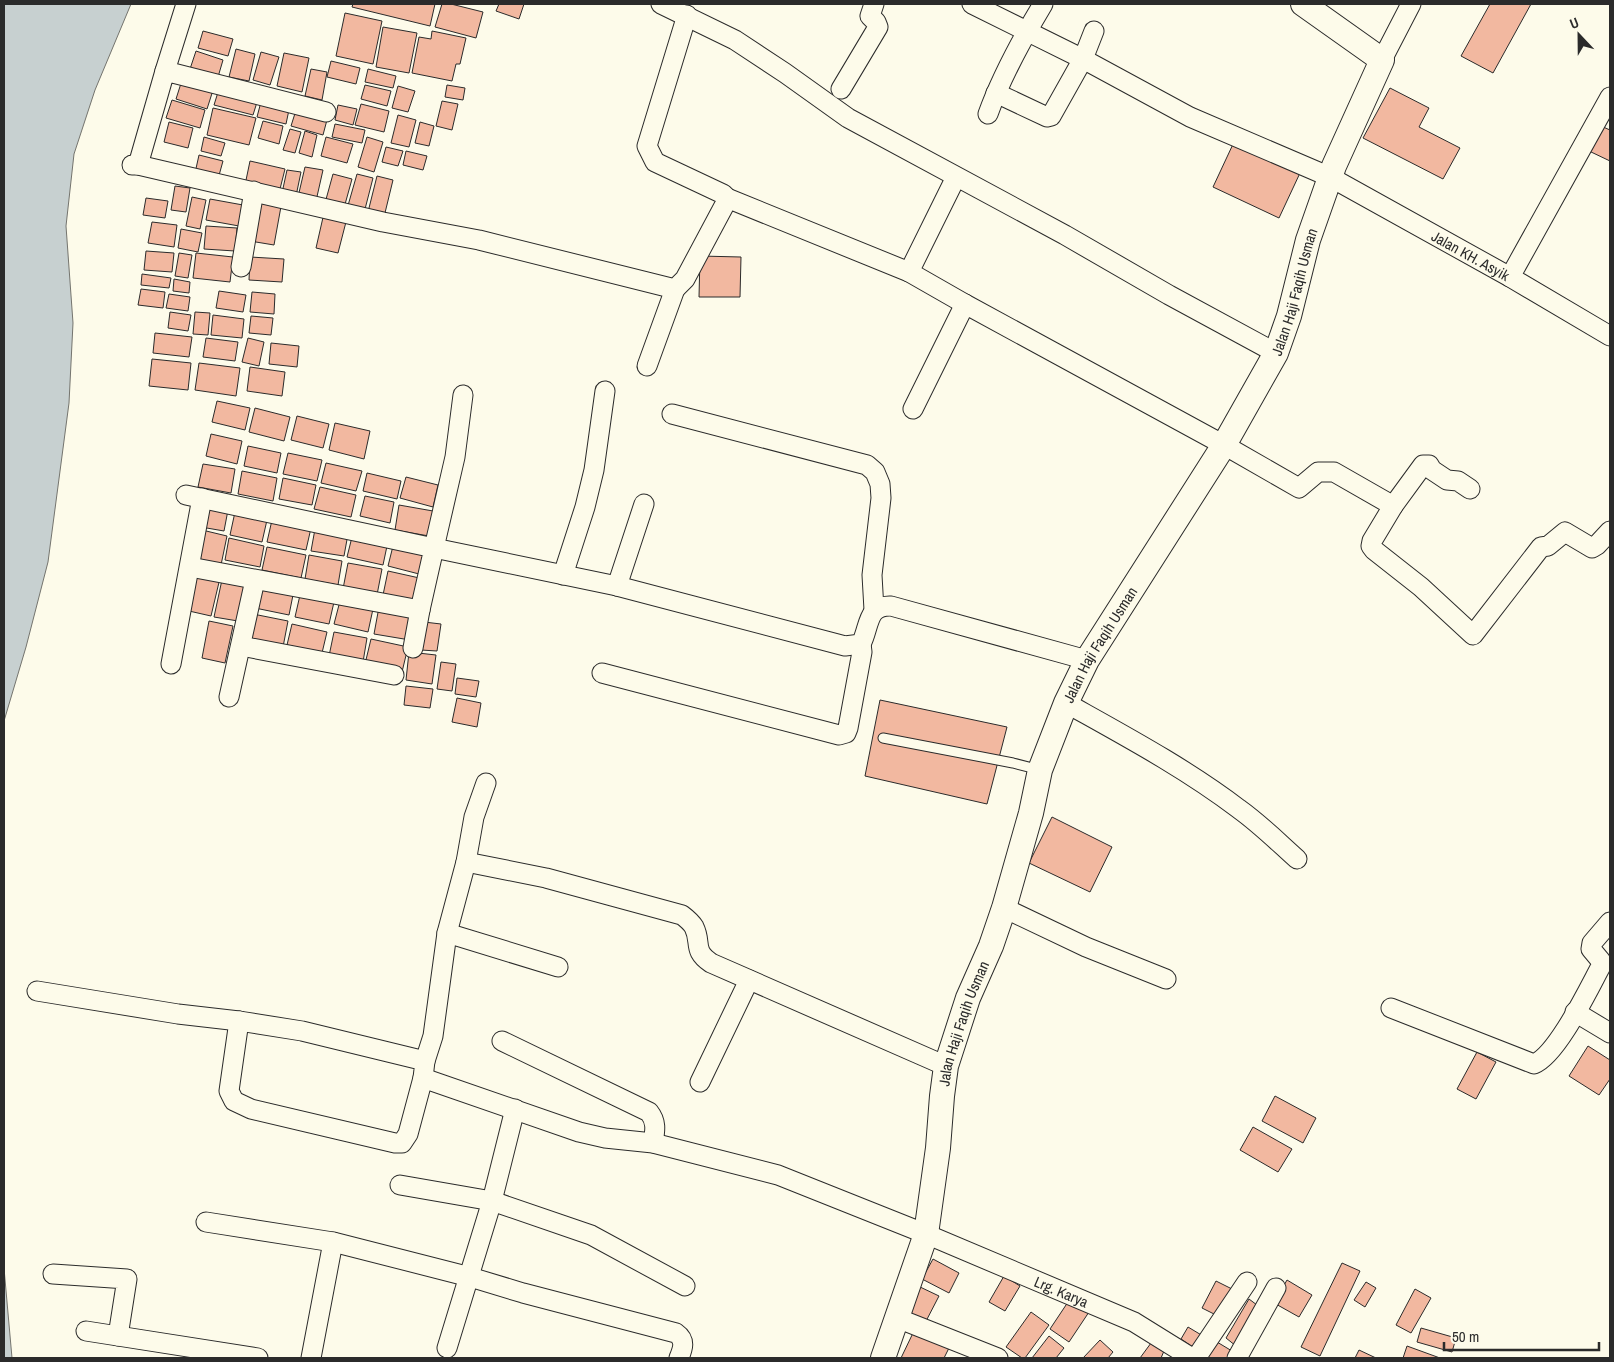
<svg xmlns="http://www.w3.org/2000/svg" width="1614" height="1362" font-family="'Archivo Narrow',sans-serif">
	<style>
		.water { fill: #c7d0d0; stroke: #74746e }
		.building { fill: #f2b8a0; stroke: #2b2b2b }
		.lines { fill: none; stroke-linecap: round; stroke-linejoin: round }
		.service-casing { stroke: #2b2b2b; stroke-width: 11 }
		.minor-casing { stroke: #2b2b2b; stroke-width: 21 }
		.tertiary-casing { stroke: #2b2b2b; stroke-width: 26 }
		.service { stroke: #fdfbea; stroke-width: 9 }
		.minor { stroke: #fdfbea; stroke-width: 19 }
		.tertiary { stroke: #fdfbea; stroke-width: 24 }
		.labels { text-anchor: middle; dominant-baseline: central; stroke-width: 4; stroke-linejoin: round; paint-order: stroke }
		.street-label { font-size: 15px; fill: #2b2b2b; stroke: #fdfbea }
	</style>
	<rect width="100%" height="100%" fill="#fdfbea"/>
	<path class="water" d="M4,4H131L95,90L74,154L66,226L73,323L69,403L48,562L26,647L4,721Z
		M4,1268L12,1358H4Z"/>
	<path class="building" d="M353,4H435L430,26L352,7Z
		M442,4H451L483,12L476,38L435,27Z
		M499,4H524L519,19L496,11Z
		M1490,4H1531L1493,73L1461,56Z
		M345,13L382,21L373,64L336,56Z
		M383,27L417,33L409,73L376,67Z
		M203,31L233,39L228,56L198,48Z
		M432,31L466,38L460,64H456L452,81L412,73L419,37L431,39Z
		M236,49L255,54L249,81L229,77Z
		M196,51L223,60L218,77L190,69Z
		M261,52L279,57L270,85L253,80Z
		M284,53L309,58L302,92L277,86Z
		M331,61L360,68L356,84L327,77Z
		M311,69L327,72L322,100L305,96Z
		M368,69L396,76L393,88L365,82Z
		M183,77L214,87L207,109L176,99Z
		M365,85L391,91L387,106L361,99Z
		M447,85L465,88L463,100L445,97Z
		M398,86L415,91L408,112L392,108Z
		M1390,88L1429,108L1419,127L1460,148L1443,179L1363,138Z
		M219,89L258,99L253,115L214,105Z
		M262,98L290,105L286,124L257,117Z
		M172,100L205,110L200,128L166,118Z
		M442,101L458,104L452,130L436,126Z
		M361,104L389,111L384,132L355,125Z
		M338,105L357,109L353,125L335,120Z
		M297,107L328,116L323,135L291,126Z
		M213,108L256,118L249,145L207,135Z
		M398,115L416,120L409,147L391,143Z
		M263,121L283,126L279,144L258,138Z
		M169,122L193,128L188,148L164,142Z
		M420,122L434,126L429,146L415,143Z
		M335,124L365,130L362,143L332,137Z
		M1601,126L1610,130V161L1589,151Z
		M290,129L301,132L295,153L283,150Z
		M305,131L317,135L312,157L299,153Z
		M204,137L225,143L221,156L201,151Z
		M326,137L353,144L347,163L321,156Z
		M367,137L383,142L374,172L358,167Z
		M1234,142L1300,173L1279,218L1213,187Z
		M386,147L403,151L398,166L382,162Z
		M406,151L427,156L423,170L403,165Z
		M199,155L223,161L218,179L195,173Z
		M250,161L285,169L279,193L245,185Z
		M305,167L323,170L316,201L298,197Z
		M287,170L301,172L296,196L282,193Z
		M333,174L352,179L344,208L325,203Z
		M357,174L373,178L364,213L347,209Z
		M377,176L393,180L384,217L368,212Z
		M175,186L190,188L186,212L171,210Z
		M192,197L206,200L200,229L186,226Z
		M146,198L168,201L165,218L143,215Z
		M258,198L282,201L274,245L250,241Z
		M210,199L243,205L239,226L206,220Z
		M324,213L347,218L338,253L316,248Z
		M152,222L177,225L174,247L148,243Z
		M206,226L237,228L235,251L204,249Z
		M181,229L202,233L198,252L178,248Z
		M146,251L174,253L172,272L144,270Z
		M179,253L192,255L188,278L175,276Z
		M196,253L233,257L230,282L193,278Z
		M700,256L741,257L740,297H699Z
		M250,257L284,259L282,282L249,280Z
		M142,274L171,278L169,288L141,285Z
		M174,279L190,282L189,293L173,291Z
		M141,289L165,292L163,308L138,305Z
		M219,291L246,295L243,312L216,308Z
		M252,292L275,294L274,314L250,312Z
		M169,294L190,297L188,311L166,308Z
		M170,312L191,315L188,331L168,328Z
		M195,312L210,313L208,335L193,334Z
		M213,315L244,319L242,338L211,335Z
		M251,316L273,318L271,335L249,333Z
		M155,333L192,337L189,357L153,353Z
		M206,338L238,342L235,361L203,357Z
		M248,338L264,342L259,366L242,362Z
		M271,343L299,346L297,367L269,364Z
		M152,359L191,363L188,390L149,386Z
		M199,363L240,368L236,396L195,390Z
		M250,367L285,372L282,396L247,391Z
		M217,401L250,408L245,430L212,422Z
		M255,408L290,417L284,441L249,432Z
		M297,416L329,424L323,448L291,440Z
		M335,423L370,431L364,459L329,450Z
		M211,434L242,441L237,464L206,456Z
		M248,446L281,453L277,473L244,466Z
		M288,453L322,460L317,481L283,474Z
		M326,463L362,471L356,491L321,483Z
		M203,464L235,469L231,493L198,487Z
		M242,471L277,478L273,501L238,494Z
		M367,473L401,481L397,499L363,491Z
		M406,477L438,485L433,507L400,498Z
		M283,478L316,485L312,505L279,499Z
		M320,487L356,495L351,517L314,509Z
		M365,496L394,502L390,523L360,516Z
		M205,505L228,510L224,531L201,527Z
		M399,505L433,511L429,536L395,530Z
		M235,512L267,520L262,542L230,535Z
		M272,520L311,528L306,550L267,542Z
		M315,529L348,534L344,556L311,551Z
		M202,530L227,536L221,565L196,559Z
		M352,537L387,546L383,565L347,557Z
		M229,538L264,546L260,567L225,560Z
		M393,546L429,554L423,575L388,566Z
		M267,547L306,555L301,578L262,570Z
		M309,555L342,561L338,585L305,579Z
		M348,563L382,569L376,600L342,594Z
		M388,571L424,579L418,603L383,595Z
		M198,573L220,578L211,616L189,611Z
		M223,575L247,579L238,621L214,617Z
		M260,588L293,595L289,615L255,608Z
		M300,595L334,602L329,624L295,617Z
		M340,601L373,609L368,632L334,624Z
		M379,607L415,614L410,640L374,634Z
		M253,614L288,621L283,647L248,640Z
		M209,621L233,626L225,663L202,658Z
		M424,622L441,624L437,651L421,650Z
		M292,624L327,632L322,653L287,645Z
		M334,632L367,638L363,662L329,656Z
		M371,639L408,647L402,672L365,664Z
		M409,652L436,655L432,684L406,680Z
		M441,662L456,664L452,691L437,689Z
		M457,678L479,681L476,697L455,694Z
		M406,686L433,689L430,708L404,705Z
		M457,698L481,703L477,727L452,722Z
		M880,700L1007,727L987,804L865,776Z
		M1052,817L1112,847L1090,892L1029,863Z
		M1588,1046L1610,1060V1079L1599,1095L1569,1076Z
		M1477,1052L1496,1062L1476,1099L1457,1089Z
		M1275,1096L1316,1118L1303,1143L1262,1121Z
		M1253,1127L1292,1149L1278,1172L1240,1150Z
		M933,1259L959,1273L949,1293L922,1279Z
		M1342,1263L1360,1271L1320,1356L1301,1347Z
		M1004,1276L1020,1286L1005,1311L989,1302Z
		M1287,1280L1312,1295L1299,1317L1274,1303Z
		M1216,1281L1234,1290L1220,1317L1202,1308Z
		M1366,1282L1376,1288L1365,1307L1354,1300Z
		M918,1286L939,1296L924,1325L903,1314Z
		M1415,1289L1431,1298L1411,1333L1396,1325Z
		M1072,1296L1091,1309L1069,1342L1050,1329Z
		M1249,1299L1261,1308L1236,1346L1226,1338Z
		M1031,1312L1049,1325L1025,1358H1022L1006,1347Z
		M1188,1327L1208,1339L1200,1352L1181,1339Z
		M1421,1328L1456,1338L1452,1352L1417,1342Z
		M913,1333L949,1348L944,1358H901Z
		M1049,1336L1064,1348L1056,1358H1032Z
		M1100,1340L1113,1352L1108,1358H1083Z
		M1217,1342L1232,1351L1228,1358H1206Z
		M1151,1343L1164,1351L1161,1358H1140Z
		M1407,1346L1440,1358H1403Z
		M1359,1350L1376,1358H1355Z"/>
	<g class="lines">
		<g class="service-casing">
			<path id="service" d="M883,738L1013,763L1040,770"/>
		</g>
		<g class="minor-casing">
			<g id="minor">
				<path d="M661,4L735,40L785,73L848,118L1065,235L1169,295L1276,353"/>
				<path id="s1" d="M972,4L1083,59L1190,117L1330,177L1510,277L1610,336"/>
				<path d="M1382,60L1411,4"/>
				<path d="M165,71L186,4"/>
				<path d="M841,89L878,27L876,22L870,16L874,4"/>
				<path d="M996,93L1047,117L1051,116L1083,59L1094,31"/>
				<path d="M988,114C1002,75 1022,39 1043,4"/>
				<path d="M132,165H138L383,222L479,240L675,289L685,279L725,204L727,198L723,194L655,162L647,146L687,15"/>
				<path d="M138,165L165,71L326,112"/>
				<path d="M956,177L909,272L965,304"/>
				<path d="M727,198L909,272"/>
				<path d="M241,267L254,191"/>
				<path d="M1510,277L1610,97"/>
				<path d="M647,366L675,289"/>
				<path d="M463,395L455,457L434,548L617,586L845,646L861,644C870,627 866,605 891,606L1087,660"/>
				<path d="M913,409L965,304L1224,445L1299,488L1318,472H1334L1390,504L1393,506L1372,541L1371,546L1374,550L1421,587L1473,635L1541,547L1548,546L1565,532L1592,548L1597,545L1610,531"/>
				<path d="M672,414L867,465L875,472L880,484L881,498L872,575L874,610"/>
				<path d="M186,495L434,548L420,610L413,648"/>
				<path d="M1393,506L1423,465H1429L1432,470L1447,480L1458,481L1470,489"/>
				<path d="M190,567L420,610"/>
				<path d="M563,575L585,507L594,470L605,391"/>
				<path d="M617,586L644,504"/>
				<path d="M241,646L394,675"/>
				<path d="M171,664L202,498"/>
				<path d="M602,673L839,735L846,733L848,728L862,652L861,644"/>
				<path d="M229,697L255,580"/>
				<path d="M1066,703C1125,736 1185,768 1239,809C1260,824 1278,842 1297,859"/>
				<path d="M466,862L546,878L682,915C686,918 691,922 694,927C702,943 692,950 711,963L946,1066"/>
				<path d="M1004,908L1086,947L1166,979"/>
				<path d="M447,933L558,967"/>
				<path d="M37,991L178,1014L239,1021L302,1031L425,1061L423,1078"/>
				<path d="M1391,1008L1534,1064C1557,1055 1588,990 1601,966V961L1591,949L1592,943L1610,922"/>
				<path d="M1575,1012L1610,1033"/>
				<path id="s2" d="M239,1021L229,1091L234,1101L251,1109L395,1143H402L408,1134L423,1078L579,1132L605,1138L653,1143L778,1175L926,1234L1134,1322L1192,1358"/>
				<path d="M502,1041L649,1112C657,1122 655,1131 653,1143"/>
				<path d="M425,1061L433,1036L447,933L466,862L474,817L486,783"/>
				<path d="M700,1082L749,980"/>
				<path d="M400,1185L492,1201L591,1235L685,1286"/>
				<path d="M206,1222L333,1242L470,1277L523,1293L676,1333C686,1340 683,1348 679,1358"/>
				<path d="M53,1274L127,1279L118,1336"/>
				<path d="M897,1318L998,1358"/>
				<path d="M86,1331L258,1358"/>
				<path d="M447,1348L492,1201L515,1109"/>
				<path d="M311,1358L333,1242"/>
				<path d="M1196,1358L1247,1282"/>
				<path d="M1237,1358L1276,1288"/>
			</g>
		</g>
		<g class="tertiary-casing">
			<g id="tertiary">
				<path id="s3" d="M883,1358L926,1234L938,1148L942,1096L946,1066L968,998L991,946L1004,908L1031,813L1040,770L1066,703L1087,660L1224,445L1276,353L1289,316L1308,240L1334,166L1382,60L1303,4"/>
			</g>
		</g>
		<use href="#service" class="service"/>
		<use href="#minor" class="minor"/>
		<use href="#tertiary" class="tertiary"/>
	</g>
	<g class="labels">
		<g class="street-label">
			<text stroke="none"><textPath href="#s1" startOffset="559">Jalan KH. Asyik</textPath></text>
			<text stroke="none"><textPath href="#s3" startOffset="1156">Jalan Haji Faqih Usman</textPath></text>
			<text stroke="none"><textPath href="#s3" startOffset="751">Jalan Haji Faqih Usman</textPath></text>
			<text stroke="none"><textPath href="#s3" startOffset="346">Jalan Haji Faqih Usman</textPath></text>
			<text stroke="none"><textPath href="#s2" startOffset="1000">Lrg. Karya</textPath></text>
		</g>
	</g>
	<rect width="1614" height="1362" fill="none" stroke="#2b2b2b" stroke-width="10"/>
	<g transform="translate(1579 35) rotate(338)" stroke="#fdfbea" stroke-width="4" paint-order="stroke">
	<path d="M0-4L9 19L0 12L-9 19Z" fill="#2b2b2b"/>
	<text y="-8" font-size="14" font-weight="bold" text-anchor="middle" fill="#2b2b2b">U</text>
	</g>
	<path d="M1444 1342v8h155v-8" fill="none" stroke="#2b2b2b" stroke-width="2.5"/>
	<text x="1452" y="1342" font-size="15" fill="#2b2b2b" stroke="#fdfbea" stroke-width="4" paint-order="stroke">50 m</text>
</svg>
